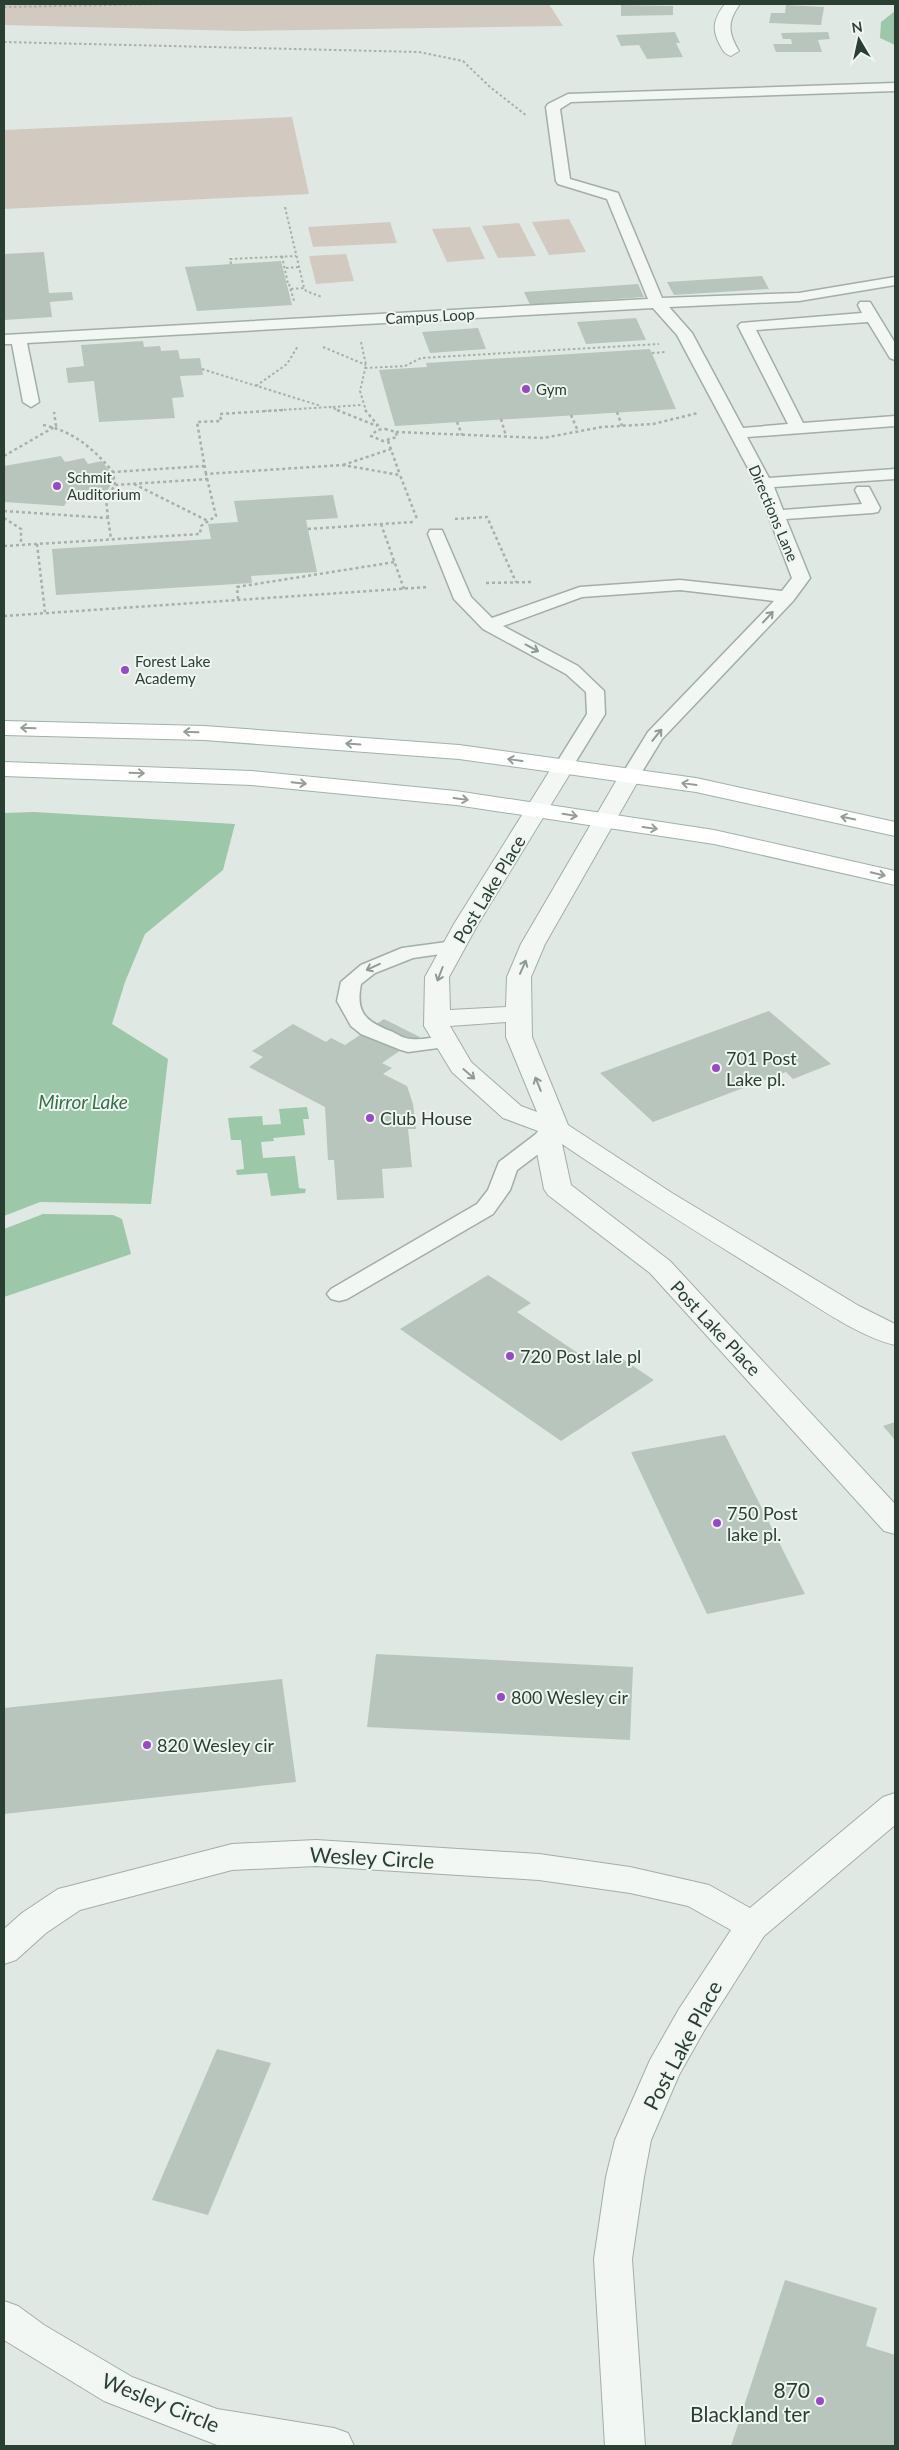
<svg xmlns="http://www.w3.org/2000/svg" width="899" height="2450" font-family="Lato,sans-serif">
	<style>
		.green { fill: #d2c9c1 }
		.water { fill: #9cc7a8 }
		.building { fill: #b7c5bc }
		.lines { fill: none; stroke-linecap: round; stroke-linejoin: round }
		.lane-casing { stroke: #a1afa7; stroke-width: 3 }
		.street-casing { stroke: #a1afa7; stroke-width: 2 }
		.primary-casing { stroke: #9fb3a7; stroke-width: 2 }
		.path-far1 { stroke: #a6b1aa; stroke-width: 2; stroke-dasharray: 2.5 2.5; stroke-linecap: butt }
		.path { stroke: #a6b1aa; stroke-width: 2.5; stroke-dasharray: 3 3; stroke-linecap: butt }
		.lane { fill: #f2f7f4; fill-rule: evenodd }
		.street { fill: #f2f7f4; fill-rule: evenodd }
		.primary { fill: #fff; fill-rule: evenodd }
		.oneway { stroke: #8e9b93 }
		.oneway2 { stroke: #949f98 }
		.poi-dot { fill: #9849c9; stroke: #eff6f1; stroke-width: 2 }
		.labels { text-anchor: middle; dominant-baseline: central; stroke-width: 4; stroke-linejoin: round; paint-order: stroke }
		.far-street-label { font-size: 15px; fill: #293f32; stroke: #eff6f1 }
		.far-poi-label { font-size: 15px; fill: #293f32; stroke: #eff6f1; text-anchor: start }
		.street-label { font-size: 18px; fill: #293f32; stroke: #eff6f1 }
		.poi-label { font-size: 18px; fill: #293f32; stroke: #eff6f1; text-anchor: start }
		.water-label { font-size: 19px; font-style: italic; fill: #347148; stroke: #eff6f1 }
		.near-street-label { font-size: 21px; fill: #293f32; stroke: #eff6f1 }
		.near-poi-label { font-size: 21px; fill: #293f32; stroke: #eff6f1; text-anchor: end }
	</style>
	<rect width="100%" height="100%" fill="#dfe8e3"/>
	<path class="green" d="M4,4H549L563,26L242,31L4,25Z
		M292,117L309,194L4,209V130Z
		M569,219L586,252L549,255L532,222Z
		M390,222L397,243L313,247L308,227Z
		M519,223L536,256L498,258L482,226Z
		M470,227L485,259L447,262L432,229Z
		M346,254L354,281L316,284L309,256Z"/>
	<path class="water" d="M895,11V45L880,38L881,22Z
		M34,812L235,824L223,870L145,934L125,982L112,1024L168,1059L151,1204L40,1202L4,1216V813Z
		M307,1107L309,1119H303L305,1135L273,1138L274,1141L261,1142L263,1158L295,1156L299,1188L306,1189L305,1193L271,1196L267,1173L237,1175L236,1170L244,1169L241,1140H231L228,1118L262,1116L263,1125L281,1124L279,1109Z
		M43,1214L113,1215L122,1219L131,1254L4,1297V1229Z"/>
	<path class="building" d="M621,5L673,6V15L621,16Z
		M786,5L824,7L821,25L769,23L771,13H785Z
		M675,32L680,43H676L683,57L647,59L639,45L621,46L616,35Z
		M828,32L830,39L818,40L822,52H776L773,44H792L791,39H783L781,33Z
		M44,252L49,293L72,292L73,300L50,302L52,317L4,320V254Z
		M281,261L292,305L197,311L185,267Z
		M762,276L769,289L674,295L667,282Z
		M638,284L644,297L530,305L524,292Z
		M636,318L646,340L586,344L577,322Z
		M478,328L486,349L430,353L422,332Z
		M143,341L144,347L160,346L161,351L178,350L180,359L200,358L203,375L180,376L184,397L172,398L175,418L99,422L94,381L68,383L66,368L84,366L81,345Z
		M650,349L676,409L395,426L379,370L427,367L426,363Z
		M61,456L65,462L84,458L88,464L102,461L115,478L104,496L92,495L89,500L69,498L64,506L4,502V466Z
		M333,495L338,518L306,520L317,572L251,576L252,583L56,595L52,549L211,539L208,524L238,522L234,501Z
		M769,1011L831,1064L793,1079L786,1072L653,1122L600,1073Z
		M384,1019L420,1037L382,1063L392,1068L383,1074L407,1086L413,1104L416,1129H408L412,1167L382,1169L384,1198L337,1200L334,1160H328L325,1107L249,1067L263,1057L252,1051L293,1024L326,1042L331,1038L345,1045Z
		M488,1275L531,1303L517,1312L591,1362L609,1350L654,1380L561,1441L400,1329Z
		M895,1422V1440L883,1426Z
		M725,1435L805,1594L707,1614L631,1452Z
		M376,1654L633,1667L630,1740L367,1727Z
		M282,1679L296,1782L4,1814V1708Z
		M217,2049L271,2063L208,2215L152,2200Z
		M785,2280L877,2308L866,2346L895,2355V2446H731Z"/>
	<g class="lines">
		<g class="lane-casing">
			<path id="lane" d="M895,83V91L571,102L560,109L570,179L618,193L662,298L799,293L895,277V285L799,301L669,307L692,333L743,428L788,424L738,326L741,323L862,313L858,305L860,302H870L895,343V360L890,358L868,322L756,330L803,423L895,416V426L747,437L769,478L895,469V479L774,487L783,510L862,504L855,490L857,487H869L880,508L878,512L872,513L786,519L810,578L793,601L662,739L637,780H623L621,776L648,732L774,601L680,590L582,597L503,626L578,666L604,691L605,714L570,771H556L554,767L587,714L586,692L566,674L483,629L454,599L428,534L430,530H442L471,597L492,618L580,587L680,580L782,591L792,578L756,483L677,335L653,308L27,343L39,402L31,407L23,402L12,344H4V335L648,299L607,199L558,184L556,181L546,107L548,104L568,94Z
				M454,941L461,943L464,947L461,951L413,958L375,973L361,984C355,1014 367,1022 393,1032C398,1035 405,1039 411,1039C425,1041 439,1034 453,1038L456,1042L453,1046L408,1052L401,1050L361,1034L351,1026L337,1001L341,982L361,965L402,948Z
				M557,1122L565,1124L568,1129L565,1134L517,1170L510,1190L493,1214L347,1299L339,1301L331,1299L327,1294L331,1289L477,1204L488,1190L499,1162L549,1124Z"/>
		</g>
		<g class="street-casing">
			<path id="street" d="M725,4H740C727,22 728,32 739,51L731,56C725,54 723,51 720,45C711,29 714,18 725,4Z
				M563,760L571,762L574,767L478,924L449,977L450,1010L506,1007L507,977L521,944L619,776L622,771L630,769L638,771L641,776L545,944L531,977L532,1037L568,1125L672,1193L859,1306L895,1324V1345C859,1337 815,1305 782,1285C708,1239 634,1193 562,1144L571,1185L670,1261L895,1504V1534L884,1531L650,1273L548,1195L544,1189L534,1137L538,1131L503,1118L452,1072L424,1026L425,977L454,924L552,767L555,762ZM506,1022V1037L537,1112L521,1106L471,1062L450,1026Z
				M895,1793V1825L764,1936L705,2029L679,2075L651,2140L644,2177L632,2259L645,2446H605L594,2259L606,2177L615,2140L650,2060L679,2009L731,1930L688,1906L630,1893L539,1880L316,1866L232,1870L80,1910L46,1933L16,1960L4,1964V1929L22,1913L58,1889L70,1886L232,1844L316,1840L539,1854L630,1867L709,1885L750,1908L883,1797Z
				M4,2301L18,2306L44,2325L132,2377L217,2409L334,2428L348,2433L354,2446L217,2445L104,2401L4,2340Z"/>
		</g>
		<g class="primary-casing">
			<path id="primary" d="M4,721L204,726L459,745L696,778L895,822V836L696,792L459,759L204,740L4,735Z
				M4,762L252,771L456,791L714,830L895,871V885L714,844L456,805L252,785L4,776Z"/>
		</g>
		<path class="path-far1" d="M4,7L164,4
			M4,42L419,52L463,61L490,87L527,116
			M285,207L304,288L306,291L322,297
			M282,256L288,284
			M231,264L230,259L296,256
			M286,268L299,267
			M289,284L294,301
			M291,289L304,288
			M361,342L366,365L360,391L366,411
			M323,347L366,365
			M652,353L666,352
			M365,368L405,366L421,358L659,344
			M202,369L321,406
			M256,386L287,364L298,346
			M333,407L361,405
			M264,411L330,407L340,411"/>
		<path class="path" d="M337,410L377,426
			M365,410L381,429
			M617,412L622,426
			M571,415L578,431
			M501,419L506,436
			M457,422L462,435
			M43,425C73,431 94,449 113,472
			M385,429L396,432L397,437L383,441L371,436L377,430Z
			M396,432L543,438L602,427L653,424L698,413
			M388,441L400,475
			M4,456L56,426L54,412
			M343,465L391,449
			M206,474L197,422L221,421L220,414L284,410
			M134,484L208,521
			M115,485L113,472L205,466
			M4,511L108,518L111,539
			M4,518L21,529V544
			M108,518L106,499L115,485L208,479
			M455,519L487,517L516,582
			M381,524L404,589
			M308,529L413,522
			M37,544L45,612
			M4,546L200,534L201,526L216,516L206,474L342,465L400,475L417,519
			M486,583L532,582
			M238,599L237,587L395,562
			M4,616L428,587"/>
		<use href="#lane" class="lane"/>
		<use href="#street" class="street"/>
		<use href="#primary" class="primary"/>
	</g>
	<defs><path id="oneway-shaft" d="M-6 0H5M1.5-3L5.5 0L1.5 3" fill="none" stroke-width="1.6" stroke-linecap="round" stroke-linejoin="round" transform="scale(1.25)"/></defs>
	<g class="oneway">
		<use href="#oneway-shaft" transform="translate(768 617) rotate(-47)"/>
		<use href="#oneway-shaft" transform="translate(532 648) rotate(28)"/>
		<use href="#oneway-shaft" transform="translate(657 735) rotate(-51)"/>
		<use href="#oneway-shaft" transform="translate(373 967) rotate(155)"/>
		<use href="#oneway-shaft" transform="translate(523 967) rotate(-66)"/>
		<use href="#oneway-shaft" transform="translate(440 974) rotate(111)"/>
		<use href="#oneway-shaft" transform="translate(469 1074) rotate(41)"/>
		<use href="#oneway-shaft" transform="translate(538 1084) rotate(-112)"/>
	</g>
	<g class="oneway2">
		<use href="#oneway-shaft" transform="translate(28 728) rotate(-178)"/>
		<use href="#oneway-shaft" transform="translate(191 732) rotate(-178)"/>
		<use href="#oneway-shaft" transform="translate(353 744) rotate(-176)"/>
		<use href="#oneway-shaft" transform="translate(515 760) rotate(-172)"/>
		<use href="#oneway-shaft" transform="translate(137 773) rotate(2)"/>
		<use href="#oneway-shaft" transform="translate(299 783) rotate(6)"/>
		<use href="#oneway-shaft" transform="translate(689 784) rotate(-172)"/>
		<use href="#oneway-shaft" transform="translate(461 799) rotate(8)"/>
		<use href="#oneway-shaft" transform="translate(570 815) rotate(9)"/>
		<use href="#oneway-shaft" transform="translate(848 818) rotate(-168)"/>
		<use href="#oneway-shaft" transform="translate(650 828) rotate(8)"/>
		<use href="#oneway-shaft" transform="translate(878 874) rotate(13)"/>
	</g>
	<g class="poi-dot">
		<circle cx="526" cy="389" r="5"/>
		<circle cx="57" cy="486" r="5"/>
		<circle cx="125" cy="670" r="5"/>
		<circle cx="716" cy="1068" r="5"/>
		<circle cx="370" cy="1118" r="5"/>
		<circle cx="510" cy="1356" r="5"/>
		<circle cx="717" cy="1523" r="5"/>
		<circle cx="501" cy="1697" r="5"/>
		<circle cx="147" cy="1745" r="5"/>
		<circle cx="820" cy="2401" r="5"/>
	</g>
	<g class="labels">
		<g class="far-street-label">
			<text transform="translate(430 316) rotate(-3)">Campus Loop</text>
			<text transform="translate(774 513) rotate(67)">Directions Lane</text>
		</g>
		<g class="far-poi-label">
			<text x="536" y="389">Gym</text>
			<text x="67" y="477">Schmit<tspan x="67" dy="17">Auditorium</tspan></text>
			<text x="135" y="661">Forest Lake<tspan x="135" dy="17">Academy</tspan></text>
		</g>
		<g class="street-label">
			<text transform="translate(489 889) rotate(-59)">Post Lake Place</text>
			<text transform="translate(716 1328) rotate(47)">Post Lake Place</text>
		</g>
		<g class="poi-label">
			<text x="726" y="1058">701 Post<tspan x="726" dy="21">Lake pl.</tspan></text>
			<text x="380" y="1118">Club House</text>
			<text x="520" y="1356">720 Post lale pl</text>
			<text x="727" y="1513">750 Post<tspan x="727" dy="21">lake pl.</tspan></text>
			<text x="511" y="1697">800 Wesley cir</text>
			<text x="157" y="1745">820 Wesley cir</text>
		</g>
		<g class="water-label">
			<text x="83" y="1101">Mirror Lake</text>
		</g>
		<g class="near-street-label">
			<text transform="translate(372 1857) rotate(3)">Wesley Circle</text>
			<text transform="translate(682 2045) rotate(-62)">Post Lake Place</text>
			<text transform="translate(161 2402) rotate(22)">Wesley Circle</text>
		</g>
		<g class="near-poi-label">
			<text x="810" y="2389">870<tspan x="810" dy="24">Blackland ter</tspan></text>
		</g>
	</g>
	<rect width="899" height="2450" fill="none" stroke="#293f32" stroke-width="10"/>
	<g transform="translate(859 40) rotate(351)" stroke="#eff6f1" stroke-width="4" paint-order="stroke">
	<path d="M0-4L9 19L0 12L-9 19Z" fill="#293f32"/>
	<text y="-8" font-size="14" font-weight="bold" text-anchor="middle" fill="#293f32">N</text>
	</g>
</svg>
